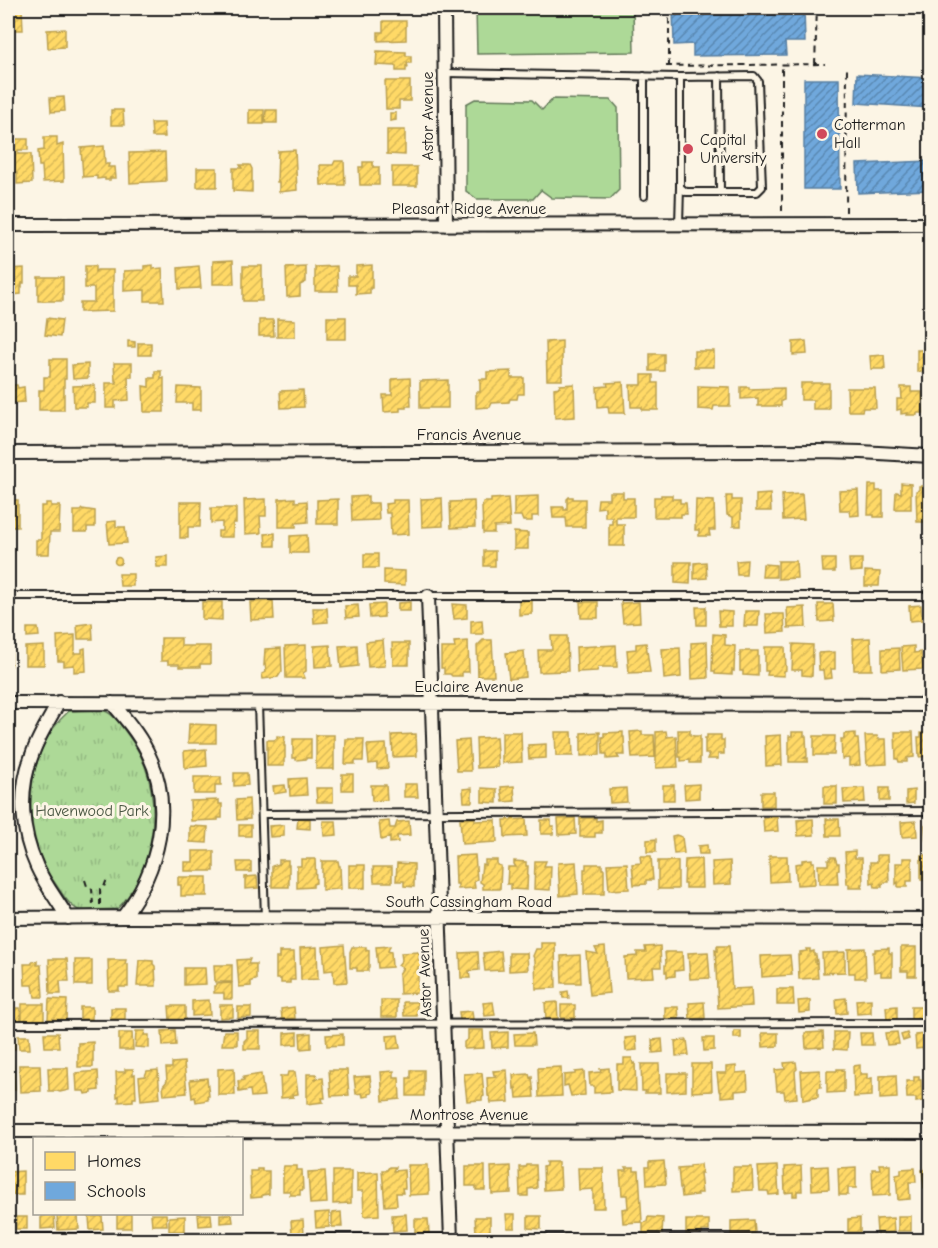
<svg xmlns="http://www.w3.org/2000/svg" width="938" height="1248" font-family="'Comic Neue',sans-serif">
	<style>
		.grass { fill: url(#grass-tufts); stroke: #647a5a; stroke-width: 1.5 }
		.garden { fill: #add997; stroke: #647a5a; stroke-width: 1.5 }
		.homes { fill: url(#homes-hatch); stroke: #bba050; stroke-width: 1.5 }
		.schools { fill: url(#schools-hatch); stroke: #567ea2; stroke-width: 1.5 }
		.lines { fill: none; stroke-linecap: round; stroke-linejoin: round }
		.lane-casing { stroke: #1c1c1c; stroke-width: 10 }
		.street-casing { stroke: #1c1c1c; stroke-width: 16 }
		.path { stroke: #1c1c1c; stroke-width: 2; stroke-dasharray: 6 4.5; stroke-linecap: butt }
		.lane { stroke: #fcf5e5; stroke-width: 6 }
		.street { stroke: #fcf5e5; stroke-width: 12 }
		.poi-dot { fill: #d1495b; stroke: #fcf5e5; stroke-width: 2 }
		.labels { text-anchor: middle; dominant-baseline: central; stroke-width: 6; stroke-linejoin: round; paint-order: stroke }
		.street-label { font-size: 16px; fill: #1c1c1c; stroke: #fcf5e5 }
		.poi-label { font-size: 16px; fill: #1c1c1c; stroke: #fcf5e5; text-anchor: start }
		.park-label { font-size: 16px; fill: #485541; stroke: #fcf5e5 }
	</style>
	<defs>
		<pattern id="grass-tufts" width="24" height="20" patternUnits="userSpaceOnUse" patternTransform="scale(1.5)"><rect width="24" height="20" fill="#add997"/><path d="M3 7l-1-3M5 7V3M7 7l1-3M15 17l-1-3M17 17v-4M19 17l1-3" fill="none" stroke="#94ba82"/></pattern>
		<pattern id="homes-hatch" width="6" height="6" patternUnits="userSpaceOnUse" patternTransform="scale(1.5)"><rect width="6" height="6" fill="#ffd966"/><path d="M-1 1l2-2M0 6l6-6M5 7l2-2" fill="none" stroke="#daba58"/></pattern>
		<pattern id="schools-hatch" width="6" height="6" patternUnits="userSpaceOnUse" patternTransform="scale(1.5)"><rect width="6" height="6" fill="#6fa8dc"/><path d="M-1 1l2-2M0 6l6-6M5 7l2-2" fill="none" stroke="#5a88b2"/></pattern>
	</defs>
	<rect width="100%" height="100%" fill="#fcf5e5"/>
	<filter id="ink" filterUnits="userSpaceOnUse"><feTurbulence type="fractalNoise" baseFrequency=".0167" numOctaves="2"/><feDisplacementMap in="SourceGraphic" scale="12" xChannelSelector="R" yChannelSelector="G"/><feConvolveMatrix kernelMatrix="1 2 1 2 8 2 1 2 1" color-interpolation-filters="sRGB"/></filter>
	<g filter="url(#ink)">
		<path class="grass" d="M69,711C77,711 99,709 105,711C115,715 122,727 128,735C158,775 160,830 140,875C134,888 127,900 117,909C109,909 85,911 79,910C70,907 62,894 57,886C20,838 21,753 69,711Z"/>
		<path class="garden" d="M476,8H633L634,52L477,54Z
			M475,99L532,100L542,110L553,99L611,100L618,108L619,190L610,199L552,198L541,190L533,199H477L466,191V104Z"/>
		<path class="homes" d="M8,8H22L23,30H8Z
			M383,21H406V40L378,41V32H383Z
			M65,29V47L48,48L47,30Z
			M377,51L406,52V56H411V63H407L408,67L406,66V71H396V66L376,65Z
			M385,81H410V101H399V109H386Z
			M64,97L65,111L51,112L50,98Z
			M111,110H123L124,125H111Z
			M249,110H264V124H249Z
			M266,110H277V123H265Z
			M390,113H396V120L390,121Z
			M151,123H164L165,137H152Z
			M387,130H405V155L387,154Z
			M44,137H57V146L63,144L64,181L43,182L42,166H39L38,151L44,150Z
			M8,139H28V150H18V154H31L32,183L17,184V173H8Z
			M104,146L105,164H109L108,167H115L116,178H110V180H105V178L97,179V176L83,177L81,148Z
			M295,150L297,190L279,192V182H277L278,151Z
			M165,152L166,181L130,183L129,153Z
			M335,161H344L345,185H321L320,165H333Z
			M363,162H373V167H379V185H360L359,167H363Z
			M240,165H250L252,169V192L233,191V168H242Z
			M392,167H417V186H392Z
			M197,168H217V187H197Z
			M233,260L234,284H213V261Z
			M153,265V269L162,268L164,301H145V290L124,291V271L144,270V266Z
			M372,265V288H370V293L356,294V285H348V276H356V266Z
			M85,266H95V272L97,270H113V311L80,312V302H94V288H85Z
			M199,266L201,288L179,289L178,268Z
			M243,266H262V301H243Z
			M337,266L338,291H315V267Z
			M306,267V282L300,285V296L287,297L286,268Z
			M24,268V283H22V287H21V294L12,295V287H8V269Z
			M38,277H63V301H38Z
			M327,317H346V339H327Z
			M47,318L62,320L60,337L45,335Z
			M277,319L295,320V337H277Z
			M259,320H273L274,336H259Z
			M128,341L135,342V347H128Z
			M562,341V380H547L546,342Z
			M806,341L807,354L793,355V342Z
			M138,343H151V355H138Z
			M917,350H930V371L917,372Z
			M694,351H714V367H694Z
			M650,354H664V371H650Z
			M884,355L885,369H871L870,356Z
			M50,359H66V379H64V410H39V390H44V377H50Z
			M114,363H132V377H128L129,400L115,401V408H106V383H117L116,381H115Z
			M88,364V378L73,379L72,365Z
			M155,371H161V379L164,378V412H144L143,386L149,387V378H155Z
			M511,371V378H524V394H518L517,399H510L509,402L492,403L490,407L476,408V392H480V379H487V372Z
			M642,375H653V383H658V410H642V407H631L630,385H642Z
			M410,378L411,406H406V408H400V411L384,412L383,395H392V379Z
			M448,380V408H420V381Z
			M623,382L625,413H609L608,406L598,407L597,387L608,386L607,383Z
			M801,383H829V409H813V400H801Z
			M574,384L575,417L555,418L554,388L560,387V385Z
			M8,385H17L18,388L24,387L25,402L8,403Z
			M95,385V403H87V407H74L73,386Z
			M698,386L730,387V406H714L713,410L698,409Z
			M178,387L201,388V410H192V403H177Z
			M741,387H749V389L784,388V400L781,401V406H758V398L741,399Z
			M901,387H911V392H922L923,413H917V415H907L908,413L901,414V409L897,410V399H902Z
			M847,388H875L876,408H863L862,411H848Z
			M303,390L304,407L281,408L280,391Z
			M901,483L911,484V509H895L896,492L901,493Z
			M869,485H876V491H883V517H874V515H868Z
			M919,486H930V522H917L916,491L919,490Z
			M858,490L859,515L850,516L849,510H840L839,491Z
			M609,492H623V498H634V517H616V524H624V546H609V524H612V517H605V507L597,508L598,499H609Z
			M770,494L771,511H756V495Z
			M802,494L804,519L783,520L782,495Z
			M661,495H672V499H680V503H686L687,514H681V517H654V497H661Z
			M368,496V503H378L379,520L352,521L351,497Z
			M538,496V516H532V521H523L521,516H514V497Z
			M726,496H732V500H741V526H733V517L727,515Z
			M8,497L9,500H18V527H8Z
			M569,497H573V499H585V527H567L566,518H553L552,507H564V510H567V499Z
			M295,498V502L307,501L308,522L296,523V527H279V499Z
			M442,498L443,526L422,527L421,499Z
			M508,498L510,526L494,527V533H483L482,507L483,502H491V499Z
			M266,499V516H260L261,533L245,534L244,500Z
			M338,499V524H317V500Z
			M393,500H408L409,534L391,535L390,513H386L385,504L393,503Z
			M696,500L714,501L715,530H709L710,536H699V530H695Z
			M474,501L475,527L451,528L450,502Z
			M180,502H201L200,527H188V538H180Z
			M46,503H51V506H60L59,532H50L49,554H36V540H41V506H46Z
			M211,508H236V523H233V537H218V531H222V522L211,523Z
			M82,509L95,511V527H87V532H74V511H80Z
			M116,521V527H125L127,543L109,544L107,522Z
			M514,532L528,533V549H514Z
			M275,533V546H266L265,534Z
			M307,535L308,553H290V536Z
			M484,551H495V566H484Z
			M364,554H378V568H364Z
			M168,556V567H157L156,557Z
			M114.5 561a3.5 3.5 0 1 1 7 0a3.5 3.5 0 1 1-7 0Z
			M822,559H835V572H823Z
			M849,559H862V571L850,572Z
			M747,560L746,575H737L736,561Z
			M778,561H796L797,578L778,579Z
			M675,562H691L690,584L675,583Z
			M706,562L707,578L694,579V563Z
			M763,564L776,565V577H762Z
			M384,570L405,571V585L384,584Z
			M865,571L880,572L879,586H865Z
			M119,574H133V586H120Z
			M532,600V614L519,615V601Z
			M273,601L274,619L251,620L250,602Z
			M202,602H222V620L202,619Z
			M410,602V611H398V603Z
			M580,602H598V618H581Z
			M639,602L640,622L623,623L621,603Z
			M384,604V617L370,618L369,605Z
			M452,604L467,605V618L454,619Z
			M818,604H833L834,621L819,622Z
			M925,604H930V620H925Z
			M358,605L359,617L346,618L345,606Z
			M921,605L922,620L910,621L909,606Z
			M8,606L10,607L12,625H8Z
			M696,607H706V625H697Z
			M805,607L806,627L788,628L787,608Z
			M313,608H327L328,622L314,623Z
			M718,611L732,612V626H719Z
			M745,611H759L758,626H744Z
			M766,614H784L785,632L767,633Z
			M482,620L483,634H471V621Z
			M92,623L93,639H78L77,625Z
			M27,628H38L39,636L27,637Z
			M713,634L725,635V645L735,646L734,671L732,670V675L715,674V671H712Z
			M75,635V650L74,653H82V649L85,648L86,671L74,672V665L64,666V661H58L57,636Z
			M551,636H567L568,671L539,672L538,650H552Z
			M161,638H181V646H210V664H200V667H179V664H168V661H161Z
			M870,638L872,670H854L853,639Z
			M383,640L385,666L368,667L366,642Z
			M483,640H492L494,676H478L477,646Z
			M468,641L469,672H462V676H452L450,674H444V668H441V648H455L454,642Z
			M707,642L708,678L692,679L691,643Z
			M392,643H409V665H393Z
			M646,643L650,672L629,673L627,650L636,649V644Z
			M793,644L813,645L812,676L802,675V670H792Z
			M306,645V671L303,673L305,678H286L285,646Z
			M330,645L332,666L315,667L314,646Z
			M357,645L358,666L341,668L339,646Z
			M616,645L617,667H598L597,671L577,672L576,647Z
			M930,645V672V670H928V646Z
			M44,646V665H25V647Z
			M914,646V653L921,652L923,669L903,670L901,647Z
			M765,647H785L786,670L784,671V676L767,675L768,671H765Z
			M281,648L282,672H281L278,677L263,679L262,674L266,672L265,664L264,665L265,649Z
			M680,648L681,677L664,679L662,649Z
			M899,648L900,669L882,670V649Z
			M8,649H11V666H8Z
			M524,651L526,677L509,679L506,653Z
			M740,651H758V676L743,675V671H740Z
			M835,652V669H831L832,678L824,679L823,670H819L818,653Z
			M189,724L216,725V743H188Z
			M678,730H690V735L694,736H700V763H690V760L681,761V757H679Z
			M642,731V735H654L655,757L632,758L630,732Z
			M666,731L667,737L676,736L678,767L656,768V732Z
			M502,732H521L522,762L502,763Z
			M555,732H572L573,756H556Z
			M600,732V755L581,756V733Z
			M623,732V737H624L625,755H617L619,758L607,759V754H603L602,737H604V733Z
			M792,732H804V736H806L807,756L804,758H808V762H789V736H792Z
			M895,732H913L914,757L907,758V762H899L898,759H896Z
			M855,733V739H858L860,765L849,766V758L842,759L841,739H844V734Z
			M921,733H930V766H929V756L919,757L918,737H921Z
			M416,734L417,756L393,757L392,735Z
			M316,735H334V769H316Z
			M707,735H721V740H724V754H718V759H707L709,754H705V738H707Z
			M781,735L782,765L766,766L765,736Z
			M277,736L285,737L284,746H285V758L284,759V766H267V740H274L277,738Z
			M814,736H835L834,755H814Z
			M865,736H877L878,739H886L887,764L867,765Z
			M496,737L498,767L477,768L476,738Z
			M293,739H311V758H306V759L296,760V758H293Z
			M346,739H364L363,761H355V764H345Z
			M469,740L471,771H457L455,741Z
			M386,744L388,768L377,769V763L369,764L367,745Z
			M546,744V758L529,759L528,745Z
			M206,749L207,766L185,768L184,751Z
			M234,773H247L248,785L234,786Z
			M342,774H353V790H342Z
			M194,777H221V785H215V794H194Z
			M306,778L307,795L290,796L289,779Z
			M404,784H417L418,797H404Z
			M699,784V798L685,799L684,785Z
			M285,785L286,792L274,794L273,786Z
			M371,785H386L387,800L372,801Z
			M663,785H674V800H663Z
			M514,786L515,801L503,802L501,787Z
			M824,786H837V804H824Z
			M316,788H333V802H317Z
			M472,788V802H464L463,789Z
			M482,788L497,789V803L482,802Z
			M626,788L627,802L610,803L609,789Z
			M864,788L865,802L844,803L843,789Z
			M880,788H889V801H880Z
			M930,788V803H926L925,789Z
			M914,790V803L906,804V791Z
			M761,792H774V806H761Z
			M249,799L250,819L237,820L236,800Z
			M219,800V804H222V818H218V820L191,821L190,801Z
			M777,817L778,831L764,832L763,818Z
			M298,818L310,819V829L297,828Z
			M475,818V821L496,820L497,842L462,844L460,819Z
			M575,818L576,834L559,835L558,819Z
			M580,818H596V821L602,820V833H595V837H580Z
			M526,819L527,836L505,837L504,820Z
			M813,819L814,835L798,836L797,820Z
			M826,819H839L840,836H827Z
			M541,820H551V826H554L553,834H541Z
			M323,821H336L337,835L324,836Z
			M389,821L390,828H395L397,822L409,821L410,835L397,836L398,842L390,843V837L381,840L379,822Z
			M916,821L917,836L902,837L901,822Z
			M239,825H251V836H239Z
			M284,825V836L270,837L269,826Z
			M925,825H930V840H926Z
			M190,826L208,827L207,843L190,842Z
			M676,835L682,837L684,853L674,854L672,836Z
			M656,839V852H647V840Z
			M707,845L708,854H699L698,846Z
			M193,851H214V871H185V862H193Z
			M855,851V858H862L863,884H861L862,888H849V884H847L845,852Z
			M475,855L477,879L474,881L475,888L458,889V884H456L455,856Z
			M877,855H888L889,882H885L883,884H881L882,887H875L874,883L871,884L870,862H877Z
			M921,855H930V880H921Z
			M640,856H651L653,880H646V884L634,885L632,864L641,863Z
			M769,856H787L788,881L770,882Z
			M830,857H835L837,863H839V870H837L838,884H819L818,865H828V860H830Z
			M903,858H912V881H907V887H898V882L896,884V863H903Z
			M301,859H315L316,883L313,884V887L297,888V866H301Z
			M701,859L702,888H686V884H684L685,860Z
			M812,859V862H814L815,884L797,885L795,864L802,863V860Z
			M279,860H288V865H289V887H272V866L279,864Z
			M485,860H497V865L501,866L500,889H483V884L480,882L482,864L485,865Z
			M322,861H338L339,866H340L341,889L322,890Z
			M514,861L526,862V866H528L527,890L511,889V884H507L508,867H516L514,864Z
			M535,861H546L544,866H551L550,890L534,889Z
			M658,861H678V889H658Z
			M730,861L731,884L713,885L712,862Z
			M237,862H251V872H238Z
			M576,862L578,894L560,896L558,863Z
			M397,863L414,864V887L404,886V881H396Z
			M627,863L629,889L609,890L607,864Z
			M586,864H602V869H604V894H584V869H586Z
			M349,865H365V888H349Z
			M373,867H392V882H374Z
			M257,876L258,888L245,889V877Z
			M178,877H207V896H181V885H178Z
			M541,943H555L556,988L536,989L535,961L533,956L536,949H541Z
			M344,945L347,982L334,983L333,970L325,971L323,947Z
			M390,946L388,951L391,952L392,967L378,968L376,947Z
			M660,946L661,967H653L654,977L626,978L625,957L637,956V952H646L645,947Z
			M717,946H729L732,989L751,988L752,1006L718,1008L715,950L717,951Z
			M317,947L318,979L301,980L300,948Z
			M352,947H366V951L369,950V967L368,968V971H357V968H350V952Z
			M605,947L609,993L590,995L586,952L598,954L595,948Z
			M901,947H916V976H908V971H901Z
			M865,948L866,978H855V973H849L848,949Z
			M889,948V953H892V976H881V971L874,972L873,952H875V949Z
			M806,949H810V952L814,951V955H816L817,962L815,960V963L817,964L818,978L799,979L798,955H800V952L807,951Z
			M501,951L503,970L485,971L483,953Z
			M279,952H294L295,980H290V983H281V979H276V958H279Z
			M419,952V960H421L422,967H418V993L400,994L399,974L403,968L398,965L402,960L401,953Z
			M478,952L479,970L469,971L470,978H461L460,953Z
			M665,952H682L683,970L675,971V976L667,977V972H665V965L666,963Z
			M708,952L710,978L690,979L688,953Z
			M845,952V972L823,973L822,953Z
			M509,953H527L528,970L509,971Z
			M927,954H930V983H925L924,957H927Z
			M580,955L581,983H562L561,956Z
			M790,955L792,975L762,977L761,956Z
			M49,959H67L69,981H60L61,994H50Z
			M250,959L248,964H256V980L251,981V986L239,987L237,960Z
			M75,960H92V985H75Z
			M108,960H126L125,964H128V987H119V991H109Z
			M139,960L153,961V964L155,966L156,986H137Z
			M37,961V965H41L43,997H35L33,985H25L24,964H32V962Z
			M8,965H14L15,990H8Z
			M214,965H232V982H215Z
			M184,968H205L206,984L184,985Z
			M232,983V999H224V993H214V986H216V984Z
			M777,989H793L794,1005H777Z
			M568,991L569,998H563L562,992Z
			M846,998L847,1013L837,1014L836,999Z
			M49,999L67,1000L66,1020L48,1019Z
			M871,999V1013L857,1014L856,1000Z
			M209,1000L210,1015L192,1016V1001Z
			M381,1000H397V1017H381Z
			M810,1000V1012L799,1013L798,1001Z
			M925,1000H930V1014H926Z
			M403,1002H417V1016H404Z
			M493,1002L495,1015L485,1016L483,1003Z
			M557,1002L558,1018L546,1019L545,1003Z
			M704,1002L705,1018L690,1019L689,1003Z
			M22,1004H44V1021L22,1020Z
			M220,1005H233V1017L220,1018Z
			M561,1005H575V1018H561Z
			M169,1006H185V1020H170Z
			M897,1006V1019L887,1020L886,1007Z
			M80,1007H92V1019H80Z
			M238,1007H251V1017L238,1018Z
			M294,1007L295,1018L282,1019L281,1009Z
			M665,1007H678L679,1020H665Z
			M911,1007H923V1020H911Z
			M8,1008H20L21,1020L8,1021Z
			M111,1008H125V1019H111Z
			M472,1011L473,1019L460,1020L459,1012Z
			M175,1030L176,1045L163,1046L162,1031Z
			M468,1030H483L484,1048L464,1049V1042L468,1039Z
			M136,1031H145L144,1035H149V1048L135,1047Z
			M224,1031H237V1045H222Z
			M247,1031H260V1049H244V1041L247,1038Z
			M734,1031H741V1038H734Z
			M297,1032V1044L284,1045V1033Z
			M508,1032V1047L492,1048L491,1033Z
			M823,1032L824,1047L806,1048L805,1033Z
			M834,1032H848L847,1050L834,1049Z
			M897,1032L899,1044L887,1045L885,1033Z
			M44,1033H58L59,1047H45Z
			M119,1033H132L133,1050H119Z
			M311,1033V1048L301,1049L300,1034Z
			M533,1033L534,1045H515L514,1034Z
			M762,1033H778V1046L763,1047Z
			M860,1033H872L873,1045H861Z
			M907,1033L909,1039L903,1041L901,1035Z
			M343,1034V1045L327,1046L326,1035Z
			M924,1034L925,1048L916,1049L915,1035Z
			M398,1035L400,1048L388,1049L387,1036Z
			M8,1036H14L15,1049L8,1050Z
			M18,1036H29L30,1049H19Z
			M927,1036H930V1049H927Z
			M636,1037L637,1050L626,1051L625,1038Z
			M703,1038H714V1050L704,1051Z
			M662,1039L663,1052L653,1053L652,1040Z
			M687,1040L689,1055L676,1056L675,1041Z
			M93,1042V1067H78V1043Z
			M13,1055L15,1090H8V1056Z
			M624,1058H632L633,1064L635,1063L636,1091L617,1090V1064H624Z
			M184,1062L187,1093L164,1095L163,1086L167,1081L166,1068H172V1063Z
			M796,1062L797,1069L795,1071L797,1098L785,1099L784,1091H777L775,1070L785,1069L784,1063Z
			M641,1064H659L660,1093H645L646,1091H642Z
			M692,1064H711L712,1091L692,1092Z
			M19,1065H40L41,1091L20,1092Z
			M860,1065V1074H867V1079L872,1078V1096L854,1097L853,1066Z
			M736,1066V1073L747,1072L748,1090L735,1091V1096L721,1097V1092L719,1091L717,1073H726V1067Z
			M561,1067L562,1096L539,1097L538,1068Z
			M48,1068H68L69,1090L60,1092L57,1091H49Z
			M234,1068L235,1095H218V1069Z
			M609,1068L611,1092L594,1093V1086H590L589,1073L601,1072L600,1069Z
			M125,1069H133V1075L135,1074L136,1098H133V1101L119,1102V1096L117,1097L116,1072H125Z
			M837,1069H843L842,1070L844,1071V1092L827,1093V1071H837Z
			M158,1070L160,1098L141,1100L139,1077L145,1076L147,1071Z
			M329,1070H347L349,1095L331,1096Z
			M411,1070H424V1096H407V1078H411Z
			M507,1070L509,1102L491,1103L490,1097L488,1096L487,1078L496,1077V1075H494L493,1071Z
			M820,1070L821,1087L818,1088V1097L803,1100L801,1071Z
			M98,1071L99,1090L92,1091V1093L85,1094L84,1091H77L76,1073Z
			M394,1071V1078H399L400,1099L383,1101L381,1072Z
			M584,1071L585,1095L571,1096L568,1085L564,1086V1075L575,1074V1072Z
			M288,1072H295L298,1094L292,1095L293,1097L281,1098L280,1076H287Z
			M482,1073L484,1096L482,1097V1100L467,1101L464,1074Z
			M667,1073H686V1091L667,1092Z
			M261,1074L264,1096L251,1097L250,1090L239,1092L238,1081L244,1080L243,1077Z
			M307,1074H316L317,1077L315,1079L323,1078L325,1098H322L323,1102L307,1104Z
			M529,1074L530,1078L532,1077L534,1097L517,1098L516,1088L514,1089L513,1075Z
			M896,1075L897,1098L880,1099V1076Z
			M370,1076L372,1093L368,1094L369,1096L363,1097L362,1093L356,1094L354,1077Z
			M914,1077H919V1080H921L922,1101L916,1102V1098H907L906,1081H914Z
			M207,1078L209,1096H207L208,1100L196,1102L195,1097L192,1098L190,1080Z
			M664,1161L666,1184L647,1185L646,1167H649V1162Z
			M546,1162H558V1168H560L561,1189L544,1190L543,1167L546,1166Z
			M701,1164L702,1173H700L702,1193H697L698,1195L682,1197L681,1188H680L678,1168L690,1167V1165Z
			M879,1164H890V1195L873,1196L872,1169H880Z
			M408,1165H428L429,1194L409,1195Z
			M526,1165H536L537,1188L528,1189V1196H520L519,1167H525Z
			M284,1166H297V1170H302L303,1190H300V1195H290V1191H283V1171Z
			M466,1166H485V1190H476V1186H466Z
			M510,1166L511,1193L492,1194L491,1167Z
			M777,1166L779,1194L769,1195L768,1191H760L758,1167Z
			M801,1166L802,1191H797V1196H793V1192L785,1193L784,1167Z
			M828,1166L829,1189L812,1190L811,1167Z
			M389,1167H395L393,1171L404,1170L405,1188H402L403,1193H396L397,1205L385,1206L382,1170H387Z
			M733,1167H752L753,1190L733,1191Z
			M856,1167V1188H848V1195H839L838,1168Z
			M257,1168H262V1171H269V1194L262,1195V1197L251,1198L250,1171H257Z
			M578,1168H603L604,1208H593V1189L579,1190Z
			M625,1168H634V1171H639L642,1222L623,1223L622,1209L628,1208L627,1195H622L620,1171H627Z
			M915,1168L916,1182H909L910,1199L898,1200L896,1175L901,1174V1169Z
			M926,1168H930V1187L924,1188L922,1170H926Z
			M23,1171V1195H8V1172Z
			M325,1171L327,1203L310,1204L308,1172Z
			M333,1171H351V1203L333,1204Z
			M32,1172H34V1201H33Z
			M378,1172L379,1215L364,1216L363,1191H357V1173Z
			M329,1212V1227L316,1228L315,1213Z
			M341,1212L342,1227H332V1213Z
			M54,1214L55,1228L41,1229V1215Z
			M117,1214H131V1228H117Z
			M151,1214H166L167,1225H152Z
			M198,1214H211L212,1225L199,1226Z
			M220,1214H230L232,1215L233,1222L220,1223Z
			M406,1214L407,1230L393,1231L392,1215Z
			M506,1214H515V1228H507Z
			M57,1216H78L79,1229L58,1230Z
			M102,1216L103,1229L90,1230L89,1217Z
			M185,1216V1231H169V1217Z
			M528,1216H541V1229L528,1228Z
			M898,1216H911V1231H898Z
			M16,1217H27V1229H16Z
			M475,1217H490V1232L476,1233Z
			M648,1217L663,1218L662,1234L643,1233V1223L647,1222Z
			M860,1218V1232H848V1219Z
			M893,1218L894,1232L877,1233L876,1219Z
			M415,1219H428L429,1233H415Z
			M303,1220L304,1234H292L291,1221Z
			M686,1220H709V1231H702V1234H686Z
			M754,1220L755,1233L731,1234V1221Z"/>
		<path class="schools" d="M673,8H804L805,42H785L786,55L693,56V44L674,45Z
			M857,74L930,78V108L856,103Z
			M804,79H839L840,189H804Z
			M928,123H930V146H928Z
			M930,161V190L858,193L857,164Z"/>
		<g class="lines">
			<g class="lane-casing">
				<path id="lane" d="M445,73L680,77L754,76L758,81L762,187L757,192H686L680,187V77
					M644,76V196
					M719,76L720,192
					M679,225L680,187
					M8,596H930
					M258,704L265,918
					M262,814L930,811
					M8,1024L930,1023
					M8,1237L930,1239"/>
			</g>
			<g class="street-casing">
				<path id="street" d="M444,8L446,225
					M8,225L930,224
					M8,453L821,451L861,452L930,456
					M428,596L451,1240
					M59,702C49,720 38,737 32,755C18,791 21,832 37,867C45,885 58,901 68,918
					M8,703L930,705
					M112,703C125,718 138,733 147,751C175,807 159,870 123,917
					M8,918L123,917L930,919
					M8,1131L930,1132"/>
			</g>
			<path class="path" d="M669,8V65
				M815,64L817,8
				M666,66L825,64
				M782,211V64
				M846,212L847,68
				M85,880L87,886L92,889L93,905
				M100,905V889L104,887L107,879"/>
			<use href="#lane" class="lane"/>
			<use href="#street" class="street"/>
		</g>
	</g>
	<g class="poi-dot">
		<circle cx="822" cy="134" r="6"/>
		<circle cx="688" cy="149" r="6"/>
	</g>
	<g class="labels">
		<g class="street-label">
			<text transform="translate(428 116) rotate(-90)">Astor Avenue</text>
			<text x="469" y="209">Pleasant Ridge Avenue</text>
			<text x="469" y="435">Francis Avenue</text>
			<text x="469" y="687">Euclaire Avenue</text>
			<text x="469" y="902">South Cassingham Road</text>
			<text transform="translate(425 973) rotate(-92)">Astor Avenue</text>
			<text x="469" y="1115">Montrose Avenue</text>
		</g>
		<g class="poi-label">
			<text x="834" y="125">Cotterman<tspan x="834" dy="18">Hall</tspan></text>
			<text x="700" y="140">Capital<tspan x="700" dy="18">University</tspan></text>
		</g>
		<g class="park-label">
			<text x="92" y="811">Havenwood Park</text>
		</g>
	</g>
	<rect width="938" height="1248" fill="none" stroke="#fcf5e5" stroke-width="30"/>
	<rect x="15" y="15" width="908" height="1218" fill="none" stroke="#1c1c1c" stroke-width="2" filter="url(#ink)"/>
	<rect x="33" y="1137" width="210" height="78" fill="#fcf5e5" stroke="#a29e95" stroke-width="1.5"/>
	<rect x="45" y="1152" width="30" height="18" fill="#ffd966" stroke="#a29e95" stroke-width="1.5"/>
	<text x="87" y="1167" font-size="18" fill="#1c1c1c">Homes</text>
	<rect x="45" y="1182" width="30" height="18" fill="#6fa8dc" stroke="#a29e95" stroke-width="1.5"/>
	<text x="87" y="1197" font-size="18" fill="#1c1c1c">Schools</text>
</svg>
